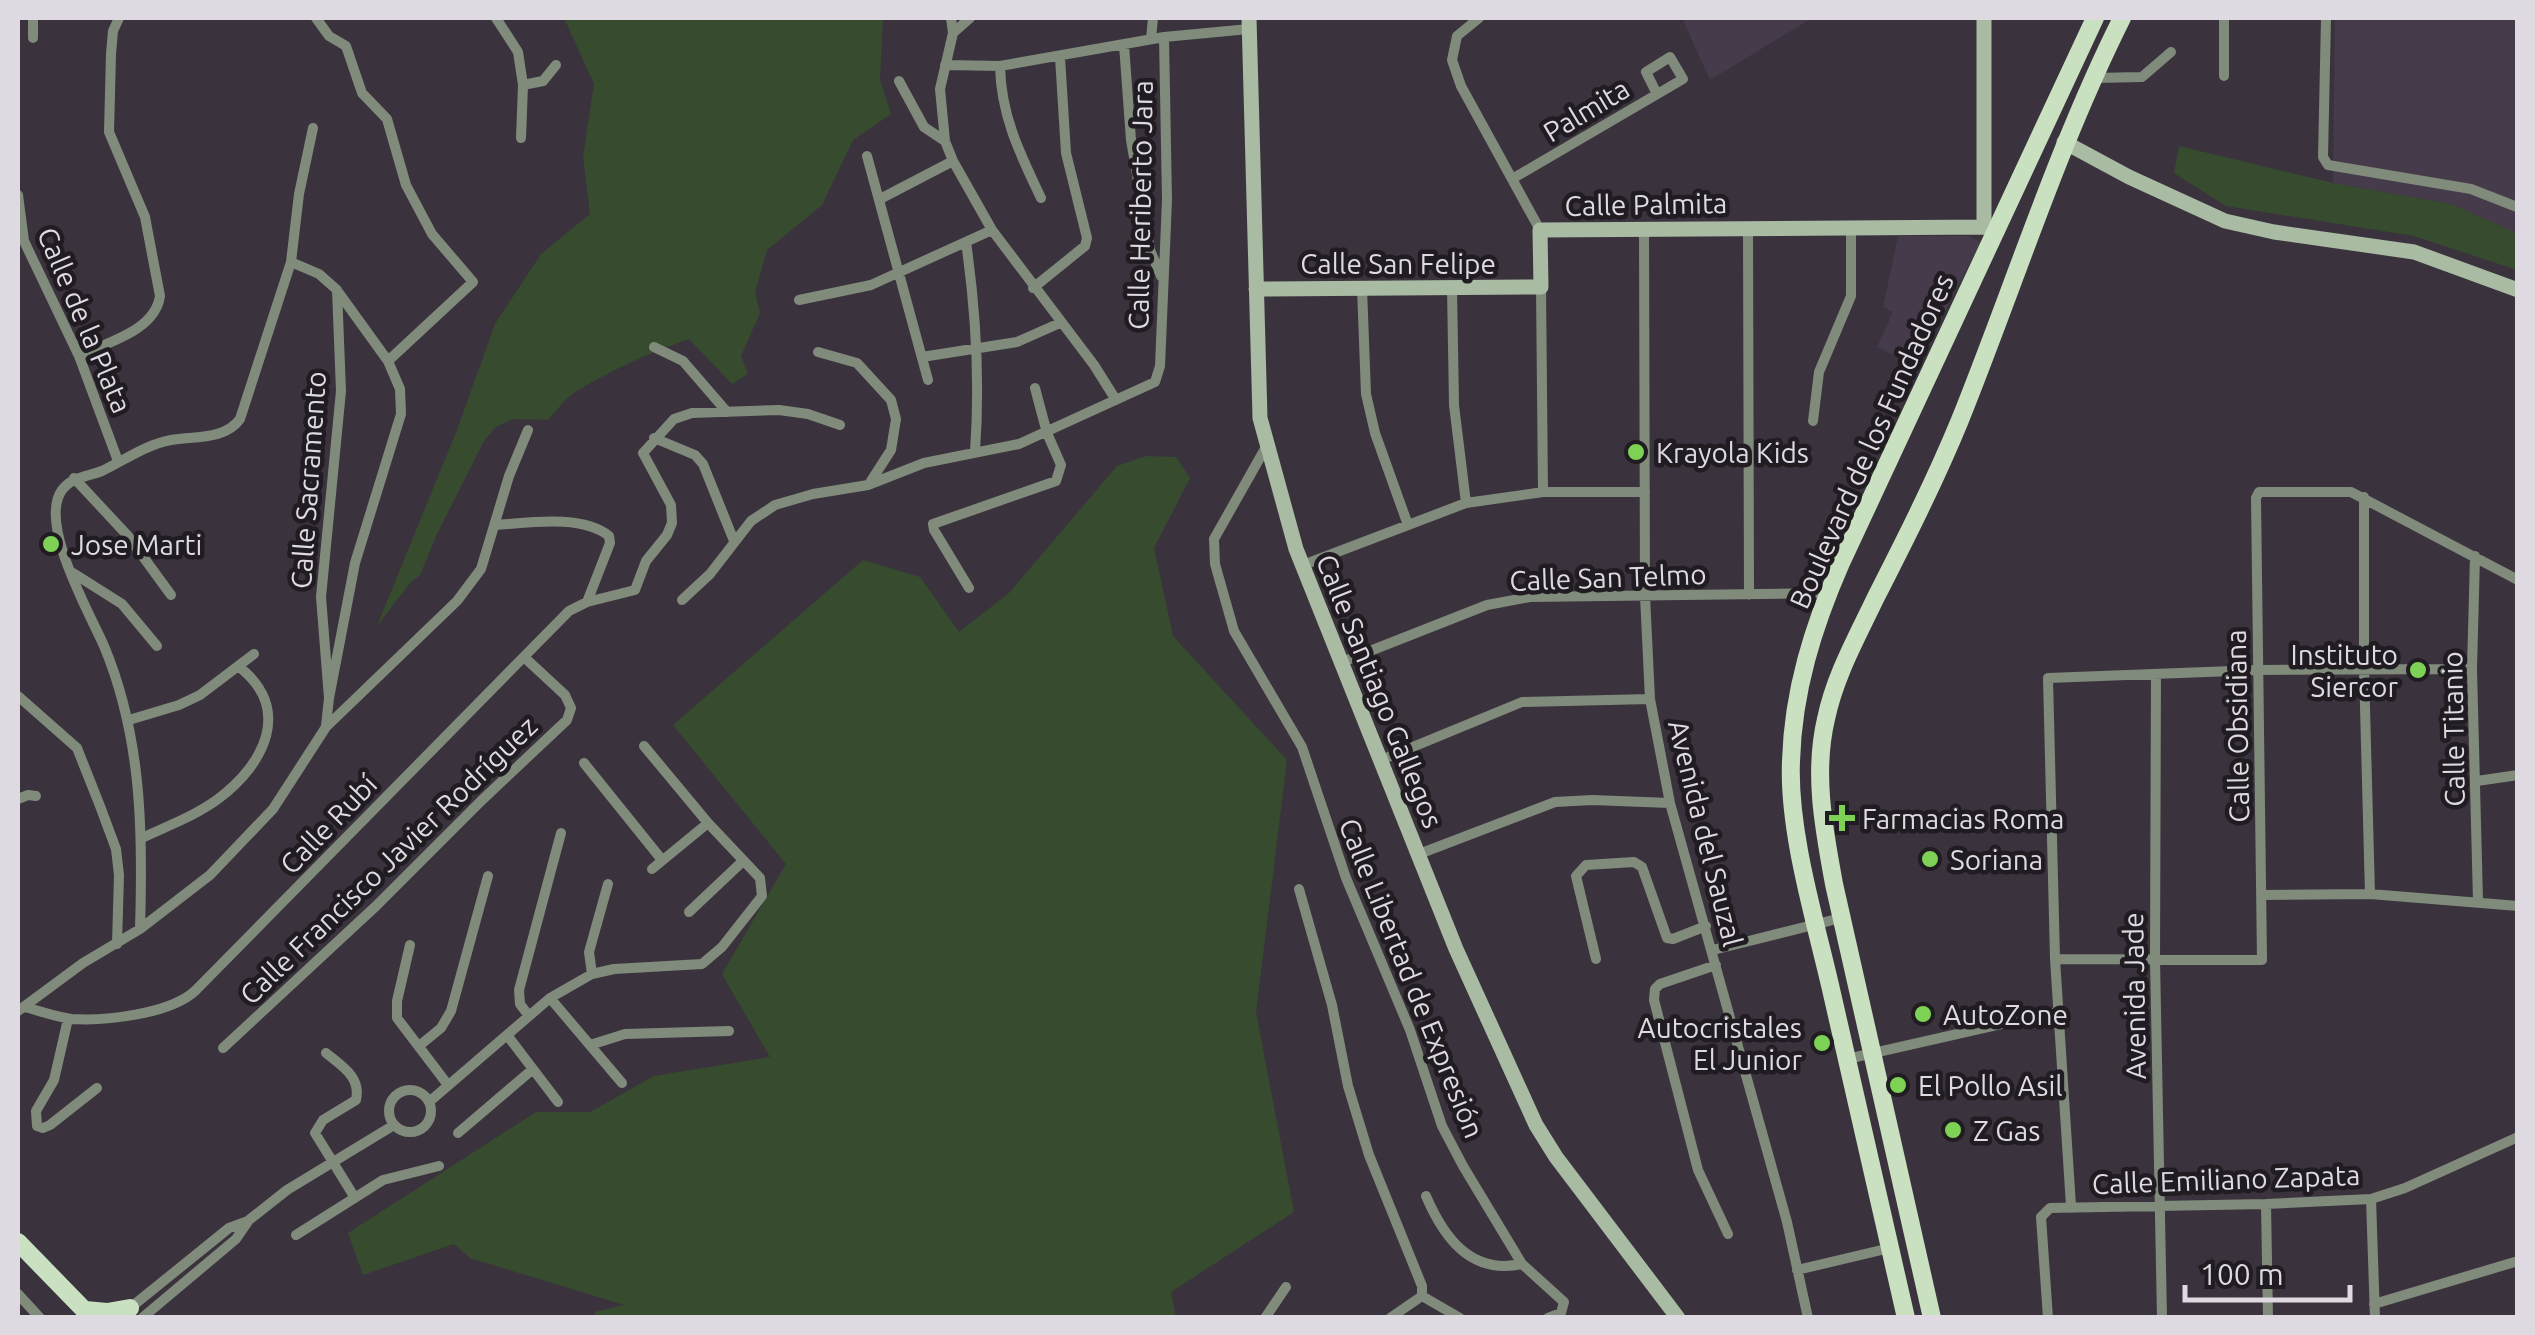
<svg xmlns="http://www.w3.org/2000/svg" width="2535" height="1335" font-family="Ubuntu,sans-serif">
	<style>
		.built { fill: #453b4a }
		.green { fill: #374b2f }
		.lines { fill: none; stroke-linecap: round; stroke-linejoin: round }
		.street { stroke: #808b7c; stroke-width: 10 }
		.secondary { stroke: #a9bba3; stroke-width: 15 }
		.primary { stroke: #c9e0c1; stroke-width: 18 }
		.poi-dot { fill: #7dd154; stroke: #201c21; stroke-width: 4 }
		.labels { text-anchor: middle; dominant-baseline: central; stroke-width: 9; stroke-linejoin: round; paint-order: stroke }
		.street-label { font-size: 28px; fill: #dfdae1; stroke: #201c21 }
		.poi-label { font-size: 28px; fill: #dfdae1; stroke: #201c21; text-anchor: start }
	</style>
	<rect width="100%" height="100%" fill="#3a333d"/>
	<path class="built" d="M1682,18H1812L1710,80Z
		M2335,18H2517V233L2451,204L2333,183Z
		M1898,236H1968L1981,242L1916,366L1877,347L1893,312L1883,307Z"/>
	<path class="green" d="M564,18H883L880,80L891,114L853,140L822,205L767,250L755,292L760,313L741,356L748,374L732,384L689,339C649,353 611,370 575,392C565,399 556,411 548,420L513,419L496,427L484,441L437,534L420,575L410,583L377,626L457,430L495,324L541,254L590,214L583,157L594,84Z
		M2179,146L2333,183L2451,204L2517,233V270L2414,236L2226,206L2174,173Z
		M1146,456L1176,457L1190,478L1154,548L1173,636L1287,760L1256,1012L1294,1212L1171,1292L1176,1318L595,1317V1312L624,1305L470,1258L454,1244L363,1275L348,1233L536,1112H590L654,1076L770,1057L722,974L786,864L673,725L863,560L920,577L959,632L1009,593L1117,466Z"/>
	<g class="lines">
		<path class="street" d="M33,18V38
			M316,18L329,36L346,46L362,93L387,119L406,185L432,234L473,282L388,361
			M496,18L518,52L523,85L521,138
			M951,18L953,33L940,89L945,141L953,161L992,230L1094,365L1116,400
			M1479,18L1457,36L1452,60L1461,86L1540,230
			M2326,18L2323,157L2328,165L2471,189L2517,207
			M953,33L970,18
			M1151,39L1153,18
			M1124,45L1131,140L1150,250L1161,276
			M945,65L1000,66L1164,37L1249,29
			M1000,66C1001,116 1020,154 1041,198
			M2224,76V18
			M2094,78L2142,77L2171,52
			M899,81L924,127L945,141
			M523,85L543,81L556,65
			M867,156L928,380
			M1512,179L1683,79L1670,57L1646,72L1657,94
			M18,195L24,241L79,356L118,461
			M880,199L953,161
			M1748,227L1749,595
			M1644,228L1645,596L1650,699L1670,803L1787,1222L1808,1318
			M966,242C976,312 980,382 975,452
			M291,262L319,274L336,289L388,361L400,389L401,414L355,563L329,698
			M1541,287L1543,492
			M1033,288L1085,246L1087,238L1066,153L1060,57
			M1362,288L1366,394L1375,433L1408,525
			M1452,288L1454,405L1466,503
			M799,300L871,285L992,230
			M654,347L683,361L727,412
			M818,352L857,363L891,400L896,419L891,450L871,481
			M79,356C107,342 155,331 160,296L145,217L109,132L111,54L113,31L119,18
			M922,357L1017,342L1060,323
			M1813,421L1819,372L1851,296V226
			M654,438L695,455L703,464L734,541
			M1266,447L1214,539L1215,564L1234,631L1302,747L1346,878L1410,1030L1442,1126L1463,1166L1522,1264L1564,1302L1561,1313L1548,1318
			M74,478L128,536L171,595
			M2364,497V670L2370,894
			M495,525C528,523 581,514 609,536L610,543L587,602
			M2475,556L2472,669L2478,901
			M1303,565L1466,503L1543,492H1645
			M73,573L122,604L157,646
			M969,588L934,530L933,524L1056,481L1061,465L1047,433L1035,388
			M682,600L710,574L751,521L775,505L813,494L868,485L924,463L1019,444L1155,382L1160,366L1167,200L1164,37
			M1342,662L1487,605L1530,597L1828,593
			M2156,674L2155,959L2162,1318
			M18,696L77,748L100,806L116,849L119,875L117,944
			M129,720L179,705L200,695L254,654
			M326,726L329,698L321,597L341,391L337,290
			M1381,760L1522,702L1650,699
			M584,763L662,860
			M2477,781L2518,775
			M18,799L28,795L36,796
			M142,838C167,826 195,816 218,799C265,764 293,708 238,666
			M1419,854L1555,802L1592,800L1670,803
			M652,869L708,823
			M1299,889L1332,1005L1348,1086L1369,1155L1422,1286V1296
			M2262,895L2370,894L2518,906
			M689,912L743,861
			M140,929C143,832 142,737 104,646C89,612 38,523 62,490C73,476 87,477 102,471C125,460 145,445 171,440C194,436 225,440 240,419L291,262L299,194L313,128
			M410,945L397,1001V1018L448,1085
			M1713,950L1841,918
			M1596,959L1576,876L1586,865L1634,862L1642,867L1667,938L1673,939L1706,926
			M2055,959L2262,960L2256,498L2259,492H2351L2518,580
			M1716,965L1660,984L1655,989L1654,1000L1698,1170L1728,1234
			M592,974L589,952L608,884
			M550,998L622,1083
			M25,1007C40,1011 56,1017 72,1019C106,1021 170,1014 195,991L569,611L587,602L635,590L646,561L667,535L672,523L671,505L643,453L674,419L692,413L779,410L808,414L840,425
			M18,1011L83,963L140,929L210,875L273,809L326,727L457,601L481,569L509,476L528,430
			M529,1016L520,1004L519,990L561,833
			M68,1019L54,1080L36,1111L37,1126L43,1128L50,1125L97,1088
			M507,1035L558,1102
			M590,1045L625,1034L729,1031
			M419,1046L441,1028L451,1011L488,876
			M223,1048L376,906L481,801L567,720L571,708L565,695L524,657
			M326,1053C343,1067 361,1077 356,1100L323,1120L315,1133L355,1198
			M1847,1059L2059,1011
			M389 1111a21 21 0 1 1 42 0a21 21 0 1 1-42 0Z
			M429,1102L550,998L592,974L614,969L702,964L722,947L762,896L760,878L708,823L644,746
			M458,1133L533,1069
			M1426,1196C1444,1238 1471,1275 1522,1264
			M2371,1199L2375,1318
			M2266,1204L2268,1318
			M2071,1206L2055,959L2048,678L2259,670L2472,669
			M296,1235L383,1180L439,1166
			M1797,1270L1890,1248
			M18,1294L40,1318
			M1422,1296L1460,1318
			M2374,1304L2518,1261
			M130,1308L229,1228L248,1221
			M142,1318L236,1239L249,1220L287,1190L394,1125
			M1265,1318L1286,1287
			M1390,1318L1422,1296
			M2048,1318L2041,1217L2050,1208L2266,1204L2371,1199L2405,1188L2518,1137"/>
		<path class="secondary" d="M1249,18L1260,418L1296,549L1456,949L1536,1125L1556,1157L1678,1318
			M2064,142L2129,177L2225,221L2274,232L2414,252L2518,290
			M1984,227V18
			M1256,289L1541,287L1540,230L1984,227L1997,231"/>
		<path class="primary" d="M18,1242L92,1318
			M85,1310L107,1312L130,1308
			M1906,1318C1881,1206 1855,1095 1830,985C1814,916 1788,830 1791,761C1793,691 1813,627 1841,563L2095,18
			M1932,1318L1834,884C1824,829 1813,774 1826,719C1835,676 1856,639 1875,599C1905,540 1935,481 1960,420C2014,286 2057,148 2122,18"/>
	</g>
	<g class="poi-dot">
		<circle cx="1636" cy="452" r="10"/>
		<circle cx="51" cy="544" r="10"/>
		<circle cx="2418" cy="670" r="10"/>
		<path d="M1837 803h10v10h10v10h-10v10h-10v-10h-10v-10h10z"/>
		<circle cx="1930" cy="859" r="10"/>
		<circle cx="1923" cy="1014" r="10"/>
		<circle cx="1822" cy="1043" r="10"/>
		<circle cx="1898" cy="1085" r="10"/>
		<circle cx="1953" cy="1130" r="10"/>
	</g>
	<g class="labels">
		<g class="street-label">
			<text transform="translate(1586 110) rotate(-31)">Palmita</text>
			<text transform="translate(1646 204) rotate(-1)">Calle Palmita</text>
			<text transform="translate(1140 205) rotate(-89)">Calle Heriberto Jara</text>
			<text x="1398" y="263">Calle San Felipe</text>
			<text transform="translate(85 320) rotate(67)">Calle de la Plata</text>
			<text transform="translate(1871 441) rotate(-66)">Boulevard de los Fundadores</text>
			<text transform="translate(308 480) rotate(-86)">Calle Sacramento</text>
			<text transform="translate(1608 577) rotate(-2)">Calle San Telmo</text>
			<text transform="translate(1380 691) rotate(68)">Calle Santiago Gallegos</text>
			<text transform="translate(2237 726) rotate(-91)">Calle Obsidiana</text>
			<text transform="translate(2453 729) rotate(-91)">Calle Titanio</text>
			<text transform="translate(328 824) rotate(-46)">Calle Rubí</text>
			<text transform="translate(1706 833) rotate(76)">Avenida del Sauzal</text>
			<text transform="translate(388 860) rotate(-44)">Calle Francisco Javier Rodríguez</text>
			<text transform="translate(1412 978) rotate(68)">Calle Libertad de Expresión</text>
			<text transform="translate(2134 996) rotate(-91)">Avenida Jade</text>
			<text transform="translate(2226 1179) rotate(-2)">Calle Emiliano Zapata</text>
		</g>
		<g class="poi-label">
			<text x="1656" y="452">Krayola Kids</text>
			<text x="71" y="544">Jose Marti</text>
			<text x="2398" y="654" text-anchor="end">Instituto<tspan x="2398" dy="32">Siercor</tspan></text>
			<text x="1862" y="818">Farmacias Roma</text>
			<text x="1950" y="859">Soriana</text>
			<text x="1943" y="1014">AutoZone</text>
			<text x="1802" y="1027" text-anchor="end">Autocristales<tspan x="1802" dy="32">El Junior</tspan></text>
			<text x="1918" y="1085">El Pollo Asil</text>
			<text x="1973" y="1130">Z Gas</text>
		</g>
	</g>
	<rect width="2535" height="1335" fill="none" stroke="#dfdae1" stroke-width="40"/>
	<path d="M2185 1285v15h165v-15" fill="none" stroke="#dfdae1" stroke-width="5"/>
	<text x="2200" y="1285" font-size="30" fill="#dfdae1" stroke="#201c21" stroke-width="8" paint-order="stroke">100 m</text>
</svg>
